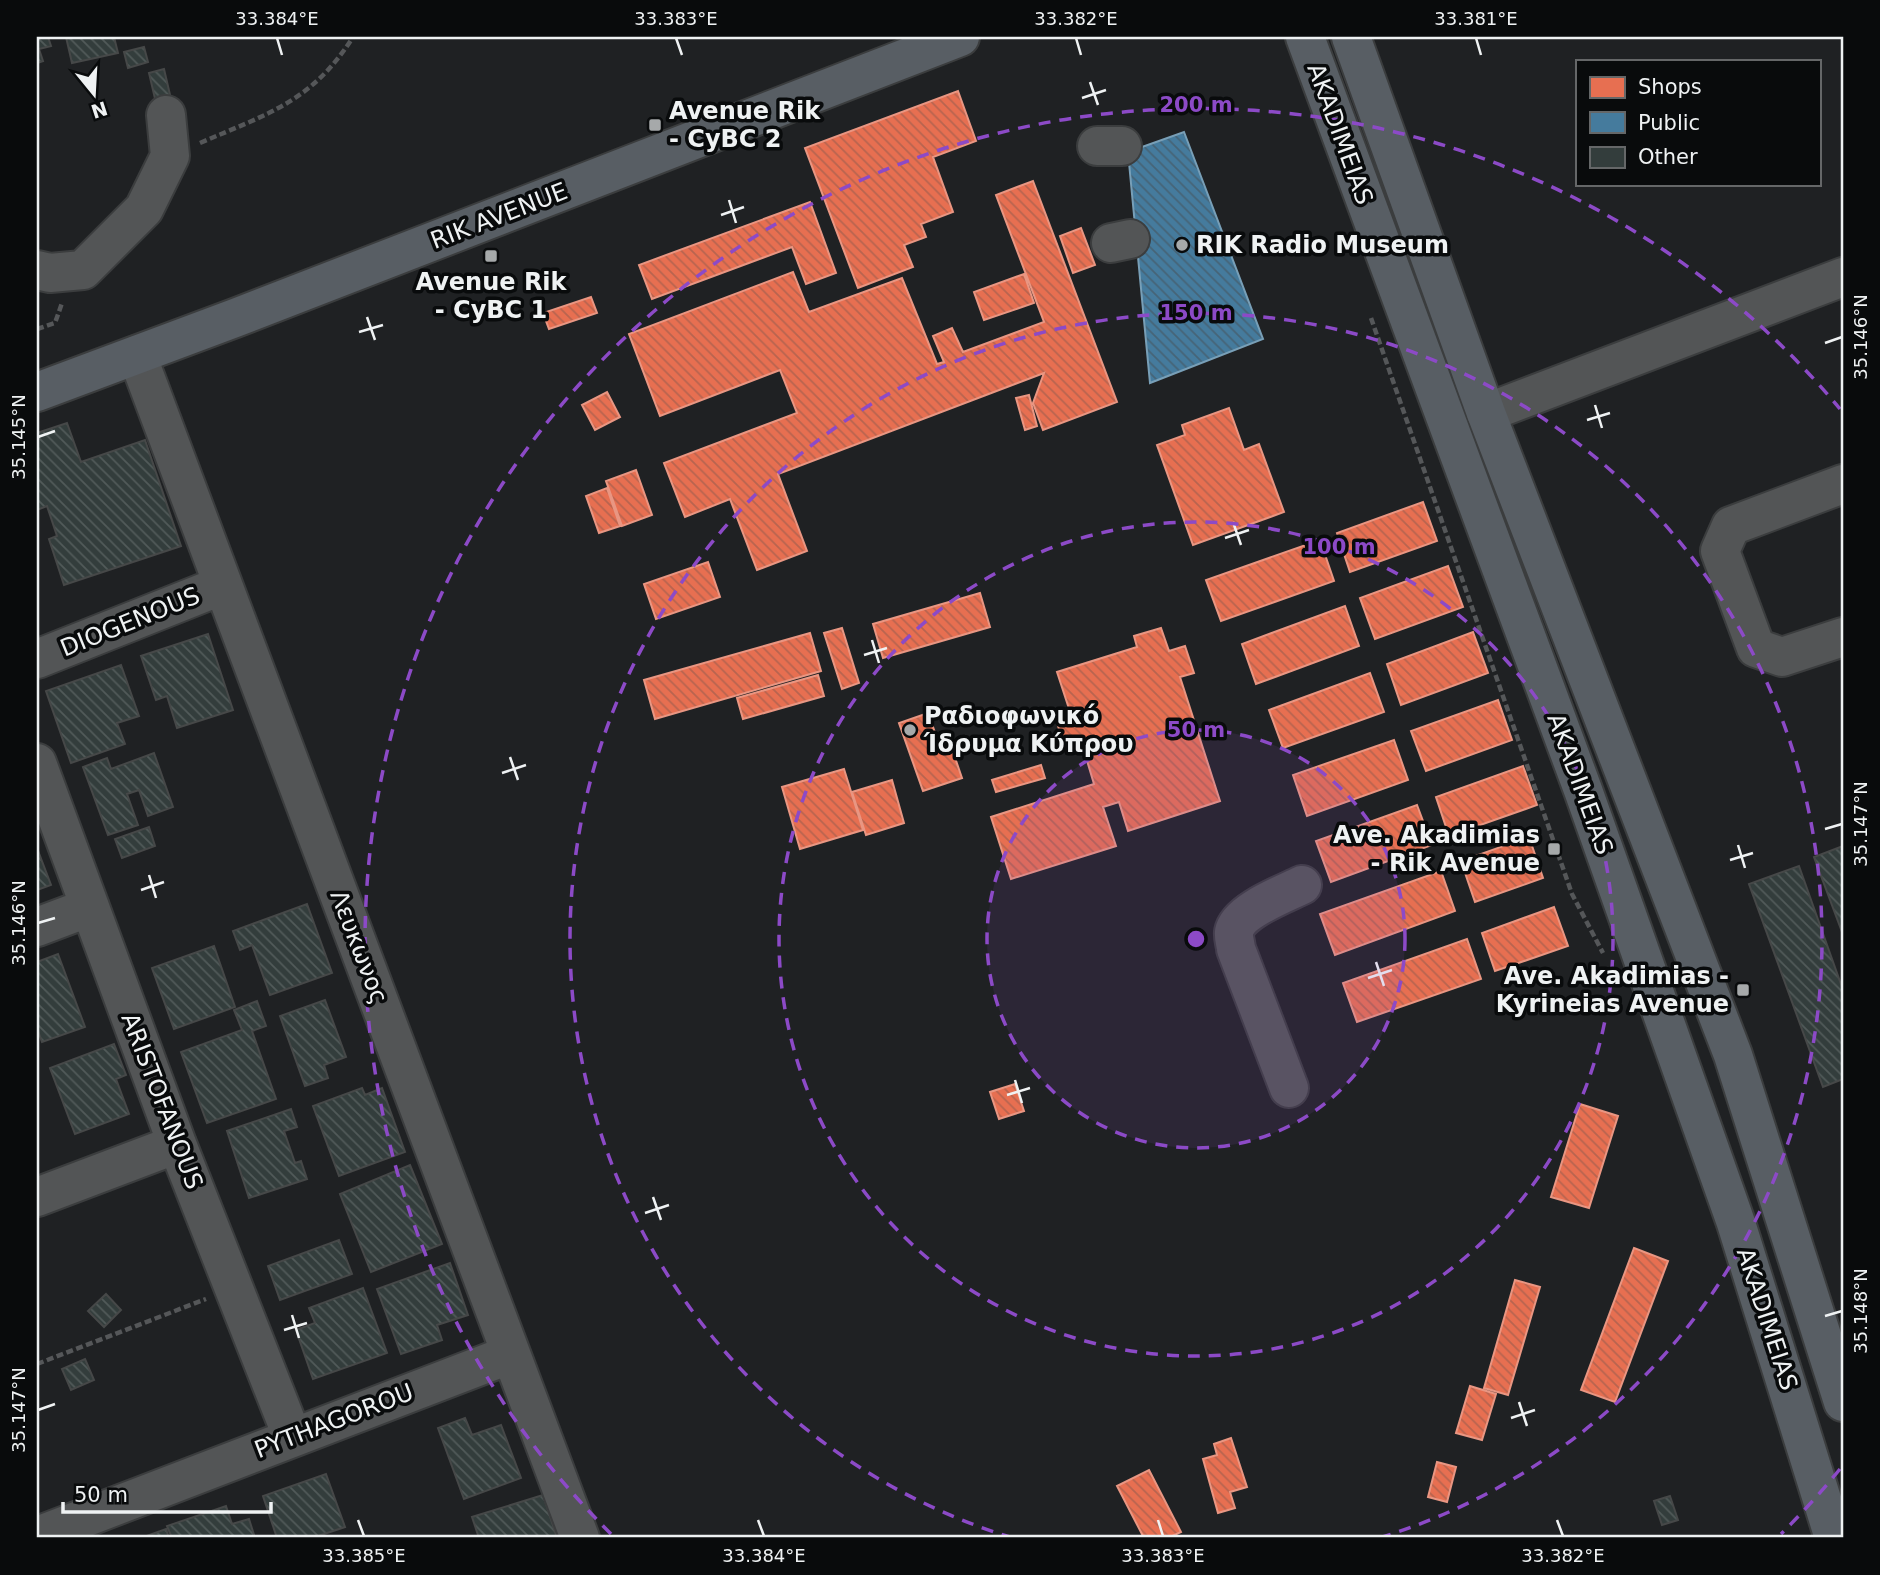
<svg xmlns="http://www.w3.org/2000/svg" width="1880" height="1575" font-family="'DejaVu Sans',sans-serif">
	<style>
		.shops { fill: url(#shops-back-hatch); stroke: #e99682; stroke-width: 2 }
		.public { fill: url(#public-back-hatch); stroke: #789fb7; stroke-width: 2 }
		.building { fill: url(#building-back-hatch); stroke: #464848; stroke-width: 2 }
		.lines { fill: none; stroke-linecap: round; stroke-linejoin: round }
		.minor-casing { stroke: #3b3d3e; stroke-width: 42 }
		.major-casing { stroke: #3b3d3e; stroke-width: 42 }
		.path { stroke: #555759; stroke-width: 4.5; stroke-dasharray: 7 3.5; stroke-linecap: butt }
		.minor { stroke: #535556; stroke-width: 38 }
		.major { stroke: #585e64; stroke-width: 38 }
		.ticks { fill: none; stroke: #eff2f3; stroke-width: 2.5 }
		.ring { fill: none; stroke: #8c4ac7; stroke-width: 3.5; stroke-dasharray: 12 9 }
		.poi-dot { fill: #a6a9aa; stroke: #090b0c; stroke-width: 2.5 }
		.labels { text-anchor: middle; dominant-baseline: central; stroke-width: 7; stroke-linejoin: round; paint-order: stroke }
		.poi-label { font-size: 24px; font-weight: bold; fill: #eff2f3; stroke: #090b0c; text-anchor: start }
		.street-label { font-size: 24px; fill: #eff2f3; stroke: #090b0c }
		.centre { fill: #8c4ac7; stroke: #090b0c; stroke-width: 3.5 }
		.ring-label { font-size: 21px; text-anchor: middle; font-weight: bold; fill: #8c4ac7; stroke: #090b0c; stroke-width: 7; stroke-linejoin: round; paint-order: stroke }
		.neatline { fill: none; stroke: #eff2f3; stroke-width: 2.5 }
		.ticks-label { font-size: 18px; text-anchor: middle; fill: #eff2f3 }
	</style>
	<defs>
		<pattern id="shops-back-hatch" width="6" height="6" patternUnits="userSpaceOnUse" patternTransform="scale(1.75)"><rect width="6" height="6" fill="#e76f51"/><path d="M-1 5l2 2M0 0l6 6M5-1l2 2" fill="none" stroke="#b7644f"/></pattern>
		<pattern id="public-back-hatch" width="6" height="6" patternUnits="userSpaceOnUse" patternTransform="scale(1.75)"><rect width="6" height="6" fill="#457b9d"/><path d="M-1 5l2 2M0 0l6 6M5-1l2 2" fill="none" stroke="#466477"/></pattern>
		<pattern id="building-back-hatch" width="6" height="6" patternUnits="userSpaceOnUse" patternTransform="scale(1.75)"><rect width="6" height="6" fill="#333d3c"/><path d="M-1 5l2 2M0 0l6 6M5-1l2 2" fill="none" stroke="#515a59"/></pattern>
	</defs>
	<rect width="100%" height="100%" fill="#1f2123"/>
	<path class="shops" d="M958,91L976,141L933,157L953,212L921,224L926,237L904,245L913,267L858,288L805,148Z
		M1033,181L1117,402L1043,430L1033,403L1044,373L778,474L807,551L757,570L730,499L685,517L664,463L797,413L780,370L660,416L629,334L793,272L809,312L902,278L937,364L944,362L933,336L952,328L963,352L1044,322L996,195Z
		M810,202L836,273L806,284L792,247L652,299L639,265Z
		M1081,228L1095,265L1073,273L1060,236Z
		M1024,274L1034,303L984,320L974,292Z
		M591,297L597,313L549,329L543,313Z
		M607,392L620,417L595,430L582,405Z
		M1029,395L1037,426L1025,430L1016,398Z
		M1229,408L1244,450L1259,444L1284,512L1193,545L1157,445L1185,435L1182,425Z
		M636,470L652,515L622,526L606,481Z
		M607,488L620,526L599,533L586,496Z
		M1423,502L1437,541L1350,572L1337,533Z
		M1320,540L1334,581L1221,621L1206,580Z
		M708,562L720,597L656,619L644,584Z
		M1448,566L1463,607L1375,639L1360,598Z
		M980,593L990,627L883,658L873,624Z
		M1345,606L1359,646L1256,684L1242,644Z
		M842,628L859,683L842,689L824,633Z
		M1161,628L1169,651L1185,646L1194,673L1180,677L1220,801L1128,831L1119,802L1103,807L1116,846L1011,879L991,817L1094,784L1082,744L1065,750L1058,726L1073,721L1057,672L1137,647L1134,636Z
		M1473,632L1488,673L1401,705L1387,664Z
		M810,633L821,671L655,719L644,680Z
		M1370,673L1384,712L1283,748L1269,710Z
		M818,675L824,696L743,719L737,698Z
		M1498,700L1512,740L1426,771L1411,731Z
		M928,713L942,752L952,749L962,778L923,791L899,723Z
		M1394,740L1408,780L1307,816L1293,775Z
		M1041,765L1045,778L996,792L992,780Z
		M1523,766L1537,805L1449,836L1436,797Z
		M844,769L863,830L800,849L782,787Z
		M892,780L904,823L866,835L852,792Z
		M1417,805L1432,845L1331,882L1316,841Z
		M1529,837L1543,878L1475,902L1461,861Z
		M1441,871L1455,911L1335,955L1320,914Z
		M1554,907L1568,946L1495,971L1482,933Z
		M1467,939L1481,979L1357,1022L1343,983Z
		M1015,1084L1024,1111L999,1119L990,1092Z
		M1580,1104L1618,1116L1589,1208L1551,1197Z
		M1634,1248L1668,1261L1615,1402L1581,1390Z
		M1515,1280L1540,1287L1508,1395L1484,1388Z
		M1470,1386L1496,1394L1482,1440L1456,1433Z
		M1231,1438L1247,1487L1230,1492L1235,1508L1218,1513L1203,1459L1217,1455L1214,1444Z
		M1437,1462L1456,1467L1447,1502L1428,1497Z
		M1149,1470L1181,1532L1168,1538H1144L1117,1486Z"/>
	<path class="public" d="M1184,132L1263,339L1150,383L1128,152Z"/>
	<path class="building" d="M37,37H48L51,46L39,49L43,61L37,63Z
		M66,37H114L118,53L72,63Z
		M144,47L148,62L128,68L124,52Z
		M164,69L171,99L156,103L149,73Z
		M67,423L81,462L145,440L181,546L64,585L49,539L57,536L47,506L37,510V433Z
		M208,634L233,710L177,728L167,696L156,700L141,656Z
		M121,665L139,716L117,723L125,744L71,763L46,691Z
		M154,753L173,807L148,816L139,790L127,794L138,825L108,835L83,767L107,758L111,769Z
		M149,827L155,846L122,858L115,839Z
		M1843,846V931L1842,932L1814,857Z
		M37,848L51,885L37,890Z
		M1799,866L1843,990V1079L1823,1087L1749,884Z
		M307,904L332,973L270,995L252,945L240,950L233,931Z
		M214,946L235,1007L174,1029L152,968Z
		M58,954L85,1027L42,1042L37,1028V962Z
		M325,1000L346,1057L324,1065L328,1078L305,1086L280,1016Z
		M257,1001L266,1026L252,1031L276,1099L207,1123L181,1052L242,1030L234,1010Z
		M114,1044L126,1075L116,1079L129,1114L75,1134L50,1068Z
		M362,1088L365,1095L382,1088L405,1152L339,1176L313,1106Z
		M291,1109L297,1127L284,1131L295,1163L301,1161L307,1179L249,1198L227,1131Z
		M410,1165L442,1244L371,1272L340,1194Z
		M339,1240L352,1274L280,1300L268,1266Z
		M450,1263L468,1315L437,1325L442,1340L401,1354L377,1289Z
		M363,1288L387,1353L313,1379L296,1330L315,1323L309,1308Z
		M106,1294L121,1310L104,1327L88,1311Z
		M85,1359L94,1380L71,1390L62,1369Z
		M465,1418L472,1435L501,1425L521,1478L464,1499L438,1428Z
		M326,1474L345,1527L312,1538H277L263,1496Z
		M543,1495L557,1538H479L472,1517Z
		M1670,1496L1678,1520L1662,1525L1654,1501Z
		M226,1506L232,1524L249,1519L255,1538H172L167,1526Z
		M166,1529L169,1538H141Z"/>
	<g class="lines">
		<g class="minor-casing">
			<path id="minor" d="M1097,146H1122
				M1111,243L1130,239
				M37,270L50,273L83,270L144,209L170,156L166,115
				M137,355L580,1538
				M1486,413L1843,277
				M1843,484L1731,526L1720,551L1756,648L1782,657L1843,637
				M37,659L223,585
				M37,763L177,1144L292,1436
				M37,927L90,907
				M1289,1088L1236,949C1236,945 1233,937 1234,932C1238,911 1284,894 1302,885
				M37,1197L177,1144
				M40,1535L511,1354"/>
		</g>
		<g class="major-casing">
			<path id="major" d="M1305,37L1583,790L1736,1223L1834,1538
				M1351,37L1486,413L1733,1055L1843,1402
				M37,392L235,318L960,37"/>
		</g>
		<path class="path" d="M200,143C267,114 312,102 353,37
			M1371,318L1572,894L1603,953
			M37,329L55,323L62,303
			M37,1364L206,1299"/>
		<use href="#minor" class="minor"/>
		<use href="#major" class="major"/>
	</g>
	<path class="ticks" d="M277,38L282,55M676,38L682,55M1076,38L1081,55M1476,38L1481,55M1090,82L1098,105M1082,98L1106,90M729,200L736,223M721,215L744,207M367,317L375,340M359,332L383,325M1825,343L1842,337M1595,405L1602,428M1587,420L1610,413M38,437L55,431M1233,522L1241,545M1225,538L1249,530M872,640L879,663M864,655L887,648M510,757L518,780M502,773L526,765M1825,829L1842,824M1738,845L1745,868M1730,860L1753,853M149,875L156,898M141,890L164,882M38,923L55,918M1376,962L1384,986M1368,978L1392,970M1015,1080L1022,1103M1007,1095L1030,1088M653,1197L661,1220M645,1213L669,1205M292,1315L299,1338M1825,1316L1842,1311M284,1330L307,1323M1519,1402L1527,1426M38,1410L55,1404M1511,1418L1535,1410M358,1520L364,1536M758,1520L764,1536M1158,1520L1163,1536M1557,1520L1563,1536"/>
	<circle cx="1196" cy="939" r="209" fill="#8c4ac7" fill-opacity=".12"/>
	<g class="ring">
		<circle cx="1196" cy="939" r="209"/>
		<circle cx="1196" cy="939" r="417"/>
		<path d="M1013 1538A626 626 0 1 1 1379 1538"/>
		<path d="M1840 1469A834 834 0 0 1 1781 1534M611 1534A834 834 0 1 1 1840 409"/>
	</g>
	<g class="poi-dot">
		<rect x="648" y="118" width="14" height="14" rx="3.5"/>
		<circle cx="1182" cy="245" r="7"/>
		<rect x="484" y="249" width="14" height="14" rx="3.5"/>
		<circle cx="910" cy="730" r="7"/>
		<rect x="1547" y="842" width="14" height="14" rx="3.5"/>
		<rect x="1736" y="983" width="14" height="14" rx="3.5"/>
	</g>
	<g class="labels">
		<g class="poi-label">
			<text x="669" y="111">Avenue Rik<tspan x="669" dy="28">- CyBC 2</tspan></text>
			<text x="1196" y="245">RIK Radio Museum</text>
			<text x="491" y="282" text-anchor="middle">Avenue Rik<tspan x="491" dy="28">- CyBC 1</tspan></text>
			<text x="924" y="716">Ραδιοφωνικό<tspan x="924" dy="28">Ίδρυμα Κύπρου</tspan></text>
			<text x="1540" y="835" text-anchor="end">Ave. Akadimias<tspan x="1540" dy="28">- Rik Avenue</tspan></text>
			<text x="1729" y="976" text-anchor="end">Ave. Akadimias -<tspan x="1729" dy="28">Kyrineias Avenue</tspan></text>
		</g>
		<g class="street-label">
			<text transform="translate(1340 134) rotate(70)">AKADIMEIAS</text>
			<text transform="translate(499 216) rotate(-21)">RIK AVENUE</text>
			<text transform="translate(130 622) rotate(-22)">DIOGENOUS</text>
			<text transform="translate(1580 784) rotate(70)">AKADIMEIAS</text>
			<text transform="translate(359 947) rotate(69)">Λευκωνος</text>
			<text transform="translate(162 1101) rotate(69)">ARISTOFANOUS</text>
			<text transform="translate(1767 1319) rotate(72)">AKADIMEIAS</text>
			<text transform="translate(334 1421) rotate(-21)">PYTHAGOROU</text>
		</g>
	</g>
	<circle cx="1196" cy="939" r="10" class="centre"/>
	<g class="ring-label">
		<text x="1196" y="112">200 m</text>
		<text x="1196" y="320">150 m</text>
		<text x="1339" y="554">100 m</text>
		<text x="1196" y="737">50 m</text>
	</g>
	<rect width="1880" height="1575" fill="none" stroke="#090b0c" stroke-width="77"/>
	<rect x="1576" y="60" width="245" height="126" fill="#090b0c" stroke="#656768" stroke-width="2"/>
	<rect x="1590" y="77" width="35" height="21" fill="#e76f51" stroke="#656768" stroke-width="2"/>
	<text x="1638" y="94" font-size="21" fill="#eff2f3">Shops</text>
	<rect x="1590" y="112" width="35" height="21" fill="#457b9d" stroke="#656768" stroke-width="2"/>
	<text x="1638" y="130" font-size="21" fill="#eff2f3">Public</text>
	<rect x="1590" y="147" width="35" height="21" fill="#333d3c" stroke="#656768" stroke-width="2"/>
	<text x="1638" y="164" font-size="21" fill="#eff2f3">Other</text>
	<g transform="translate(94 94) rotate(162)" stroke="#090b0c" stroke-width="5" paint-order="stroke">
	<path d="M0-5L12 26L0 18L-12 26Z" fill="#eff2f3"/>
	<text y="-10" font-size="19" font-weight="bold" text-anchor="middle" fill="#eff2f3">N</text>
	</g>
	<path d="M63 1502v10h208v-10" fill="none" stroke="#eff2f3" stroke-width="3.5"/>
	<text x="74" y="1502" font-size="21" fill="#eff2f3" stroke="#090b0c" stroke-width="5" paint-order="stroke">50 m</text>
	<rect x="38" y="38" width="1804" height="1498" class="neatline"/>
	<g class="ticks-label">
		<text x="277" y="25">33.384°E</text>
		<text x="676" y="25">33.383°E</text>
		<text x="1076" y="25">33.382°E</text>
		<text x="1476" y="25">33.381°E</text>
		<text transform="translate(1861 337) rotate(-90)" y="6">35.146°N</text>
		<text transform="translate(19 437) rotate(-90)" y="6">35.145°N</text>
		<text transform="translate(1861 824) rotate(-90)" y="6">35.147°N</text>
		<text transform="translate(19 923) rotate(-90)" y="6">35.146°N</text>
		<text transform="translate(1861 1311) rotate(-90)" y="6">35.148°N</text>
		<text transform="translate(19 1410) rotate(-90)" y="6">35.147°N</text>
		<text x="364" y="1562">33.385°E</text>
		<text x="764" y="1562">33.384°E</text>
		<text x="1163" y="1562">33.383°E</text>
		<text x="1563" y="1562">33.382°E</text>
	</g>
</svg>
